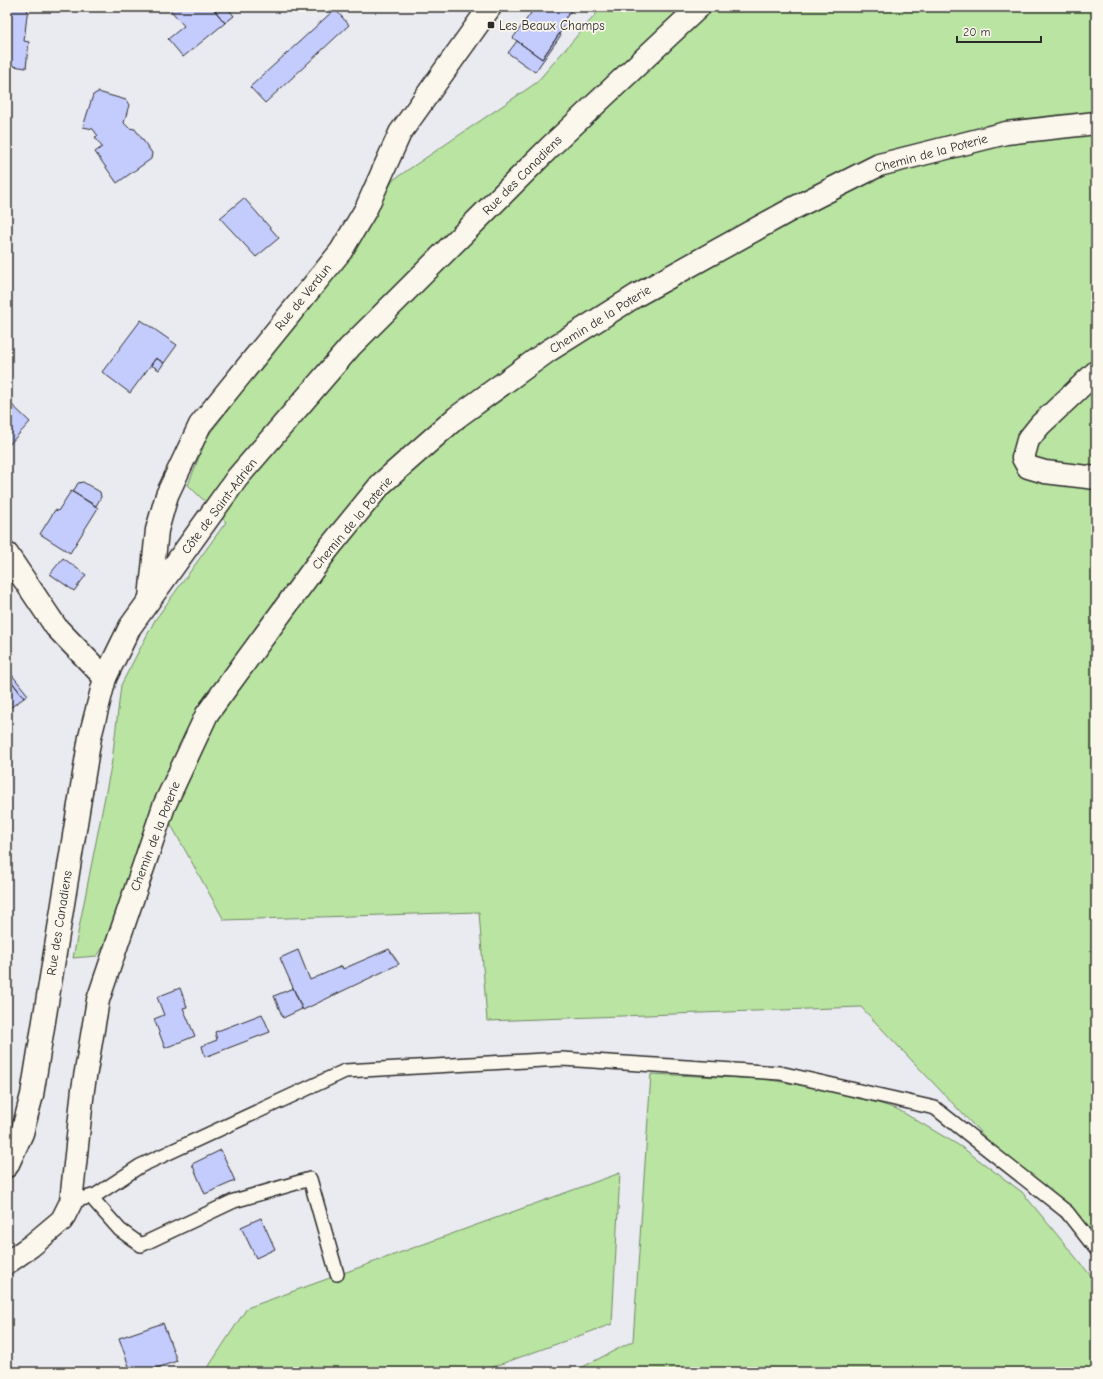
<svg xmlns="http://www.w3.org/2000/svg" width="1103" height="1379" font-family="'Comic Neue',sans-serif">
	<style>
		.green { fill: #b9e4a1; stroke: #728866 }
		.building { fill: #c4ccfe; stroke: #2b2b2b }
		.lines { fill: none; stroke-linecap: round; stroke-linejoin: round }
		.lane-casing { stroke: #2b2b2b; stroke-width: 16 }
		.street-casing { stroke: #2b2b2b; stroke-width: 25 }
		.secondary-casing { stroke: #2b2b2b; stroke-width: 25 }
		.lane { stroke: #fbf7ec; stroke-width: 13 }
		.street { stroke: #fbf7ec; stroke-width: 22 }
		.secondary { stroke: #fbf7ec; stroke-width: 22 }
		.poi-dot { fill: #2b2b2b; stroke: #fbf7ec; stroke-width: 1.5 }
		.labels { text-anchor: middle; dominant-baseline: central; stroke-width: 3.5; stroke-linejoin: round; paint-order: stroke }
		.poi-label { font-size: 13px; fill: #2b2b2b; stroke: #fbf7ec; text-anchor: start }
		.street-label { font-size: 13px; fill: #2b2b2b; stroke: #fbf7ec }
	</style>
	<rect width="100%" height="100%" fill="#eaeaf1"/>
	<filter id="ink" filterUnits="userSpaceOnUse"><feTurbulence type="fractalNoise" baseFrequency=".025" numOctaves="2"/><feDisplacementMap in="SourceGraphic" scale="8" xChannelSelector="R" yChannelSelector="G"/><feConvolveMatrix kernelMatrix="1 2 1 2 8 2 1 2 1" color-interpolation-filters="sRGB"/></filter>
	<g filter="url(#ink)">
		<path class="green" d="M602,7H1096V1254L861,1007L487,1021L479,912L224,920L156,798L110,937L97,956L73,958L112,761L121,685L155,620L226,522L188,485L207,437L354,248L393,180L536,83Z
			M651,1074L764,1079L843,1092L897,1109L960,1146L1022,1192L1096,1282V1372H573L633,1341Z
			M620,1173L612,1324L479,1372H205L247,1308Z"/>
		<path class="building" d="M7,7H28L24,41L29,42L26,68L7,65Z
			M168,7H212L225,23L183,57L168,39L184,26Z
			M212,7H227L234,16L225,23Z
			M531,7L573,8L565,19L568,21L542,59L513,38L531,13L528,11Z
			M335,9L349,25L265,103L250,87Z
			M559,34L561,35L535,72L508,53L517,41L542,59Z
			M98,92L126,100L129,105L124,123L129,128L135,129L152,153L151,159L117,183L95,152L102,147L95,137L98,136L93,129L83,127L93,95Z
			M244,198L279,238L256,257L220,218Z
			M141,320L177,345L164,363L156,358L130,393L102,372Z
			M156,358L164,363L159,370L151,365Z
			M7,400L30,422L7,447Z
			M83,482L100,492L101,497L96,506L73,492L78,483Z
			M71,491L98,508L70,553L40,534L55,510L58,511Z
			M63,558L86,575L74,591L50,574Z
			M7,668L12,675L9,678L24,698L7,710Z
			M12,675L28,695L24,698L9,678Z
			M389,949L399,964L303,1010L280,958L298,950L310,980L342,966L343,969Z
			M180,988L187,1007L183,1008L195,1036L165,1048L154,1019L164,1015L157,997Z
			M293,988L302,1009L283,1018L274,996Z
			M262,1014L270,1032L205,1057L202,1046L217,1040L215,1032Z
			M221,1150L235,1181L205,1194L192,1164Z
			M261,1218L275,1249L256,1258L241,1227Z
			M163,1323L177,1361L145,1372H131L119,1338Z"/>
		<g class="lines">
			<g class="lane-casing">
				<path id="lane" d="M91,1197L120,1230L141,1245L234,1201L310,1179L337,1274
					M71,1202L96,1195L140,1166L345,1071L562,1059L780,1073L935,1108L1067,1212L1096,1249"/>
			</g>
			<g class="street-casing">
				<path id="street" d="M1096,372L1040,425L1028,440L1023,458L1028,467L1045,472L1096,478
					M7,554L56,627L105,678
					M150,598L157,530L167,495L200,425L341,251L366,209L400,133L490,7
					M7,1263L31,1246L62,1220L71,1202L83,1089L98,1000L164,806L207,714L328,549L381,484L457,417L548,351L637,295L794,208L879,165L1006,133L1096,123"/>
			</g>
			<g class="secondary-casing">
				<path id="secondary" d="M7,1166L22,1133L32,1095L90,737L105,678L130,627L237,478L350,347L551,146L699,7"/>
			</g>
			<use href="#lane" class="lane"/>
			<use href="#street" class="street"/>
			<use href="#secondary" class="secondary"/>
		</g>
	</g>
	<rect class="poi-dot" x="487" y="21" width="8" height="8" rx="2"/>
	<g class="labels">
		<g class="poi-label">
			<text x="499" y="25">Les Beaux Champs</text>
		</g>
		<g class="street-label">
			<text transform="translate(931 153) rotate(-15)">Chemin de la Poterie</text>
			<text transform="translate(522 175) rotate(-45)">Rue des Canadiens</text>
			<text transform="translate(303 297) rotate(-51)">Rue de Verdun</text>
			<text transform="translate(600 319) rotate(-32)">Chemin de la Poterie</text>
			<text transform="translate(219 506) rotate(-53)">Côte de Saint-Adrien</text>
			<text transform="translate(352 523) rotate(-50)">Chemin de la Poterie</text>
			<text transform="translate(155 836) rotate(-69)">Chemin de la Poterie</text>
			<text transform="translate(59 923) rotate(-81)">Rue des Canadiens</text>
		</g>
	</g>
	<rect width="1103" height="1379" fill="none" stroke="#fbf7ec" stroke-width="24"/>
	<rect x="12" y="12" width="1079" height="1355" fill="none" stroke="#2b2b2b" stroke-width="1.5" filter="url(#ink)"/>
	<path d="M957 36v6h84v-6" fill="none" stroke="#2b2b2b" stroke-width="2"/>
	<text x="963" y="36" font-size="12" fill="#2b2b2b" stroke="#fbf7ec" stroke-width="3" paint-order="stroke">20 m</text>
</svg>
